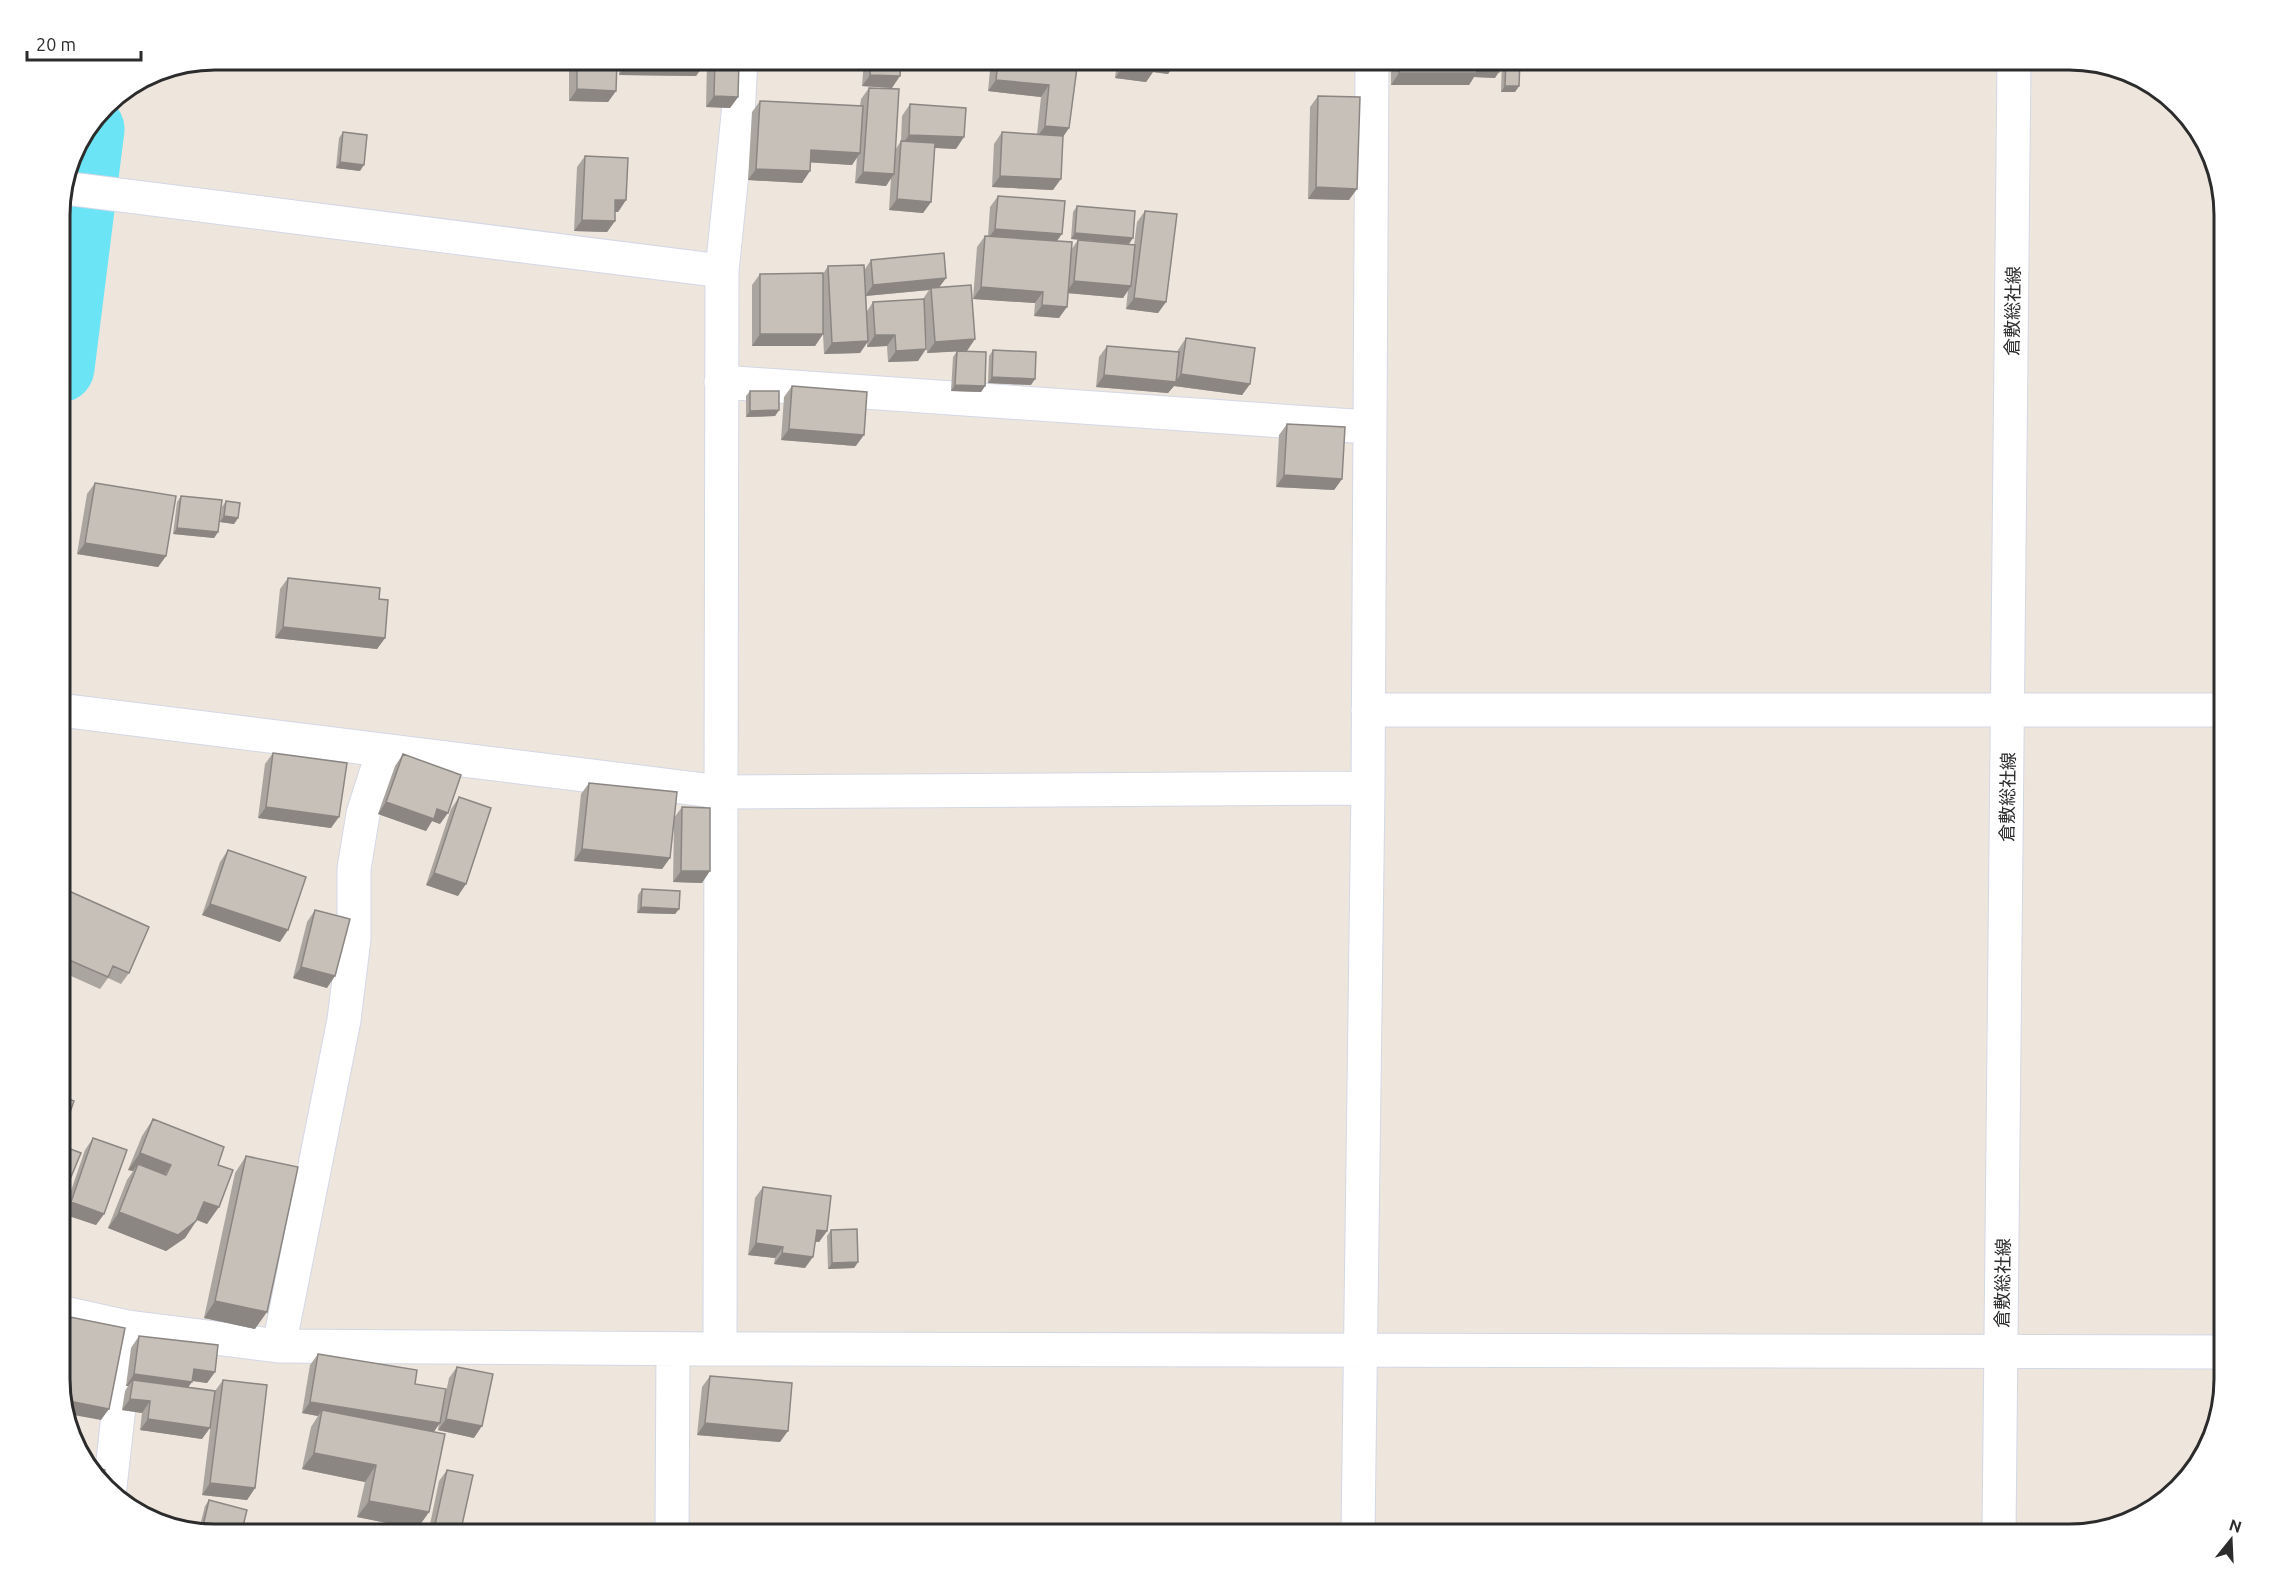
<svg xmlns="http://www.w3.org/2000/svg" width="2285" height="1594" font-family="Ubuntu,'Noto Sans JP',sans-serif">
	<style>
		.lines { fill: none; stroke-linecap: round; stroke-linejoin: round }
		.river { stroke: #6be4f6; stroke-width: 69 }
		.minor-casing { stroke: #d2d8e5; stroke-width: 35 }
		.secondary-casing { stroke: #d2d8e5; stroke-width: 35 }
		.minor { stroke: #fff; stroke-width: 33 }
		.secondary { stroke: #fff; stroke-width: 33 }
		.wall { fill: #aaa59f; fill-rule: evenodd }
		.shaded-wall { fill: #8b8682 }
		.building { fill: #c6c0b9; stroke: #8b8682; stroke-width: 1.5 }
		.labels { text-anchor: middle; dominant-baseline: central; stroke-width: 4.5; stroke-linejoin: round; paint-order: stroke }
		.street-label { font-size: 18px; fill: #2c2c2c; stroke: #fff }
		.rim { fill: none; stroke: #2c2c2c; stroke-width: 3 }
	</style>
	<rect width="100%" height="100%" fill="#eee5dd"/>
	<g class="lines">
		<path class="river" d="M60,368L90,129"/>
		<g class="minor-casing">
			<path id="minor" d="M64,188L722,271
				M721,382L1368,427
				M60,710L721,792L1368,788
				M1368,710H2225
				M60,1312L128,1327L279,1346L720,1349L2225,1352
				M279,1346L344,1020L354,939V869L363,814L383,751
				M720,1349L722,271L738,115L741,60
				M110,1487L128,1327
				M672,1534L673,1349
				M1358,1534L1368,788L1372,60"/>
		</g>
		<g class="secondary-casing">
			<path id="secondary" d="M1999,1534L2014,60"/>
		</g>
		<use href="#minor" class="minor"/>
		<use href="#secondary" class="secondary"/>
	</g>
	<path class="wall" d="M576,60H617L616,91L608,102L569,101V70Z
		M619,60H704L696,76L619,75Z
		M707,60H739L738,97L730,108L706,107Z
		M864,60H901L892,88L862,86Z
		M991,60H1177L1176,62L1168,74L1153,72L1146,82L1115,78L1116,70L1077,66L1069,128L1063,136L1053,190L992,187L994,144L1002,132L1037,134L1041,97L988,91Z
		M1391,60H1499L1495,78L1474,77L1469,85H1391Z
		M1502,60H1520L1519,86L1515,92H1501Z
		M869,88L895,150L901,141L902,116L910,104L956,149L935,148L931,202L923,213L889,210L891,178L886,186L855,183L857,157L852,165L811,162L802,183L748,180L752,112L760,101L860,106L861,99Z
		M1318,96L1349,200L1308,199L1310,107Z
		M343,132L360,171L336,168L339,138Z
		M585,156L626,200L618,212H615V221L607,232L574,231L577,167Z
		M998,196L1057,241L1071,250L1078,240L1134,245L1137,222L1145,211L1166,302L1158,313L1126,309L1128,290L1123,298L1068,293L1059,318L1034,316L1035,303L973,299L977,247L985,236H988L990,207Z
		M1077,206L1129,244L1071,239L1073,212Z
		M871,260L946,278L939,287L967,351H959L985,386L981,392L951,391L953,357L957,351L927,353L926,336L918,361L888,362L887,346L867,347V343L860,353L824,354L823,334L815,346H752V285L760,274H823L828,266L865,269ZM929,290L923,299L873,302L867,311L866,296Z
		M1186,338L1250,384L1242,395L1174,386L1168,393L1096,387L1099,357L1107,346L1177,352L1178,350Z
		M993,350L1031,385L988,383L989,356Z
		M792,386L856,446L781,440L784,397Z
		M750,391L779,410L775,416L746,417V396Z
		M1287,424L1342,479L1334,490L1276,487L1279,435Z
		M95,483L166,556L158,567L77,554L87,494Z
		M181,496L218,532L214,538L173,534L177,502Z
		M226,501L238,518L234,524L220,522L222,507Z
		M288,578L379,599L385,638L377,649L275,638L280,589Z
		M273,753L331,828L258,818L265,764Z
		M403,754L440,824L432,821L426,831L378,814L395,766Z
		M589,783L674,818L682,807L702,883L673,882L674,824L670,858L662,869L574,861L581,794Z
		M459,797L458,896L426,885L451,809Z
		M228,850L280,942L202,915L220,862Z
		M60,887L129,973L121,984L108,978L100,989L60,971Z
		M642,889L679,909L675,914L637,913L638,895Z
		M315,910L327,988L293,978L307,922Z
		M153,1119L218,1165L207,1224L197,1220L185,1238L166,1251L108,1228L127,1180L133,1171L128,1170L142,1136Z
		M93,1138L104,1214L96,1225L63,1214L85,1150Z
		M246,1156L255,1329L204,1318L235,1173Z
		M763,1187L827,1231L819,1242H815L805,1268L774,1264L775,1258L748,1255L755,1198Z
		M831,1230L858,1262L854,1268L828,1269L827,1236Z
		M139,1336L215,1372L207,1383L192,1381L188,1387L202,1439L140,1430L142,1413L122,1410L125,1391L128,1386H126L131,1348Z
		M318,1354L415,1384L443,1407L449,1378L457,1367L474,1438L438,1430L439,1424L434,1432L429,1512L417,1529L357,1517L365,1482L302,1469L311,1427L318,1416L302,1413L310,1365Z
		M710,1376L780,1442L697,1435L702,1387Z
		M223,1380L255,1488L247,1500L202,1495L215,1391Z
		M447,1470L460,1534H428L439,1481Z
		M209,1500L216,1534L199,1529L205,1506Z"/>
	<path class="shaded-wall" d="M830,60H859L858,62Z
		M1080,60H1123L1116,70L1077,65Z
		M1156,60L1176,62L1168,74L1153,72L1146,82L1115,78L1123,67Z
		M627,63L704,65L696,76L619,75Z
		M1475,71L1499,72L1495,78L1474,77L1469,85H1391L1399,73Z
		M870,75L900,76L892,88L862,86Z
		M996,80L1049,85L1041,97L988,91Z
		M1505,86H1519L1515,92H1501Z
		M577,89L616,91L608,102L569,101Z
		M714,96L738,97L730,108L706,107Z
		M1045,126L1069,128L1061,140L1037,137Z
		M909,135L964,137L956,149L901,146Z
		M811,150L860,153L852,165L803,162Z
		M340,162L364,165L360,171L336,168Z
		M756,169L810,171L802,183L748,180Z
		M863,172L894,174L886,186L855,183Z
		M1000,176L1061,179L1053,190L992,187Z
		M1316,187L1357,189L1349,200L1308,199Z
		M897,199L931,202L923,213L889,210Z
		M615,200H626L618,212L607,211Z
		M582,220L615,221L607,232L574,231Z
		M995,229L1062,234L1054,245L987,240Z
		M1075,233L1133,238L1129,244L1071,239Z
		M946,278L938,289L931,288L929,290L865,296L873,285Z
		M1074,281L1131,286L1123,298L1066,293Z
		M981,287L1043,292L1035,303L973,299Z
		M1134,298L1166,302L1158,313L1126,309Z
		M1042,305L1067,307L1059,318L1034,316Z
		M760,334H823L815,346H752Z
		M875,335H895L887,346L867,347Z
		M975,339L967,351L927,353L935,342Z
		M868,341L860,353L824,354L832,343Z
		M926,349L918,361L888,362L896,351Z
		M1181,374L1250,384L1242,395L1174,386L1168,393L1096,387L1104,375L1175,382Z
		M992,377L1035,379L1031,385L988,383Z
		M955,385L985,386L981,392L951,391Z
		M779,410L775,416L746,417L750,411Z
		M789,429L864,435L856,446L781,440Z
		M1284,475L1342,479L1334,490L1276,487Z
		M224,516L238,518L234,524L220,522Z
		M177,528L218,532L214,538L173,534Z
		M85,543L166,556L158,567L77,554Z
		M283,627L385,638L377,649L275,638Z
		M386,802L437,809L448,813L440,824L432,821L426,831L378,814Z
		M266,807L339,817L331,828L258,818Z
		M582,849L670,858L662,869L574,861Z
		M681,871H710L702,883L673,882Z
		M434,873L466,884L458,896L426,885Z
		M210,904L288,930L280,942L202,915Z
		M641,907L679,909L675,914L637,913Z
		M301,967L335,976L327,988L293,978Z
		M140,1153L171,1165L159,1182L138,1164L133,1171L128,1170Z
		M71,1202L104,1214L96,1225L63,1214Z
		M204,1202L219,1207L207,1224L192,1218Z
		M119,1212L196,1221L185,1238L166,1251L108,1228Z
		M817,1230L827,1231L819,1242L809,1241Z
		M756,1243L783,1247L775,1258L748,1255Z
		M782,1253L813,1257L805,1268L774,1264Z
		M858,1262L854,1268L828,1269L832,1263Z
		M215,1301L267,1312L255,1329L204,1318Z
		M194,1369L215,1372L207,1383L186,1380Z
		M134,1374L192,1382L184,1393L133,1380L128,1386H126Z
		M130,1399L150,1401L142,1413L122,1410Z
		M64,1400L109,1409L101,1420L68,1414Z
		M310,1402L440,1423L432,1434L322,1410L318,1416L302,1413Z
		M148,1419L210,1428L202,1439L140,1430Z
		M446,1419L482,1426L474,1438L438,1430Z
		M705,1423L788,1431L780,1442L697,1435Z
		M314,1453L376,1465L365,1482L302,1469Z
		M210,1483L255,1488L247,1500L202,1495Z
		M369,1501L429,1512L417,1529L357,1517Z"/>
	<path class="building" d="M577,60H617L616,91L577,89Z
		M627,60H704V65L627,63Z
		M715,60H739L738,97L714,96Z
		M871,60H901L900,76L870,75Z
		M998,60H1078L1069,128L1045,126L1049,85L996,80Z
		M1124,60H1156L1154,71L1123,67Z
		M1158,60H1177L1176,62Z
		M1399,60H1477V73H1399Z
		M1477,60H1499V72L1477,71Z
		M1506,60H1520L1519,86H1505Z
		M869,88L899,89L894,174L863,172Z
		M1318,96L1360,97L1357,189L1316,187Z
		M760,101L863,106L860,153L811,150L810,171L756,169Z
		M910,104L966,108L964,137L909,135Z
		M343,132L367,135L364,165L340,162Z
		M1002,132L1063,136L1061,179L1000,176Z
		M901,141L935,143L931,202L897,199Z
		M585,156L628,158L626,200H615V221L582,220Z
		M998,196L1065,201L1062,234L995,229Z
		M1077,206L1135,211L1133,238L1075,233Z
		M1145,211L1177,214L1166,302L1134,298Z
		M985,236L1072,242L1067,307L1042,305L1043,292L981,287Z
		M1078,240L1135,245L1131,286L1074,281Z
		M944,253L946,278L873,285L871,260Z
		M864,265L868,341L832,343L828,266Z
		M823,273V334H760V274Z
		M971,285L975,339L935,342L931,288Z
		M924,299L926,349L896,351L895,335H875L873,302Z
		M1186,338L1255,348L1250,384L1181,374Z
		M1107,346L1179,352L1176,382L1104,375Z
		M993,350L1036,352L1035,379L992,377Z
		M957,351L986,352L985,386L955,385Z
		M792,386L867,392L864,435L789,429Z
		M750,391H779V410L750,411Z
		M1287,424L1345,427L1342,479L1284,475Z
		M95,483L176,496L166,556L85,543Z
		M181,496L222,500L218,532L177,528Z
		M226,501L240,503L238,518L224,516Z
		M288,578L380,588L379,599L388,600L385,638L283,627Z
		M273,753L347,763L339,817L266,807Z
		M403,754L461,775L448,813L437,809L434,819L386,802Z
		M589,783L677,792L670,858L582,849Z
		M459,797L491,808L466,884L434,873Z
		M682,807L710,808V871H681Z
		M228,850L306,877L288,930L210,904Z
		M60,887L149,927L129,973L113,966L108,977L60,956Z
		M642,889L680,891L679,909L641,907Z
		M315,910L350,919L335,976L301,967Z
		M60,1096L74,1101L63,1132L60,1131Z
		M153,1119L224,1147L218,1165L233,1170L219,1207L204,1202L196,1221L178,1235L119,1212L138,1164L166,1175L171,1165L140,1153Z
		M93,1138L127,1150L104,1214L71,1202Z
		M60,1145L81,1153L63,1196L60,1195Z
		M246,1156L298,1167L267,1312L215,1301Z
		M763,1187L831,1196L827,1231L817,1230L813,1257L782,1253L783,1247L756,1243Z
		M857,1229L858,1262L832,1263L831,1230Z
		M60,1315L125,1328L109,1409L64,1400L60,1388Z
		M139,1336L218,1345L215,1372L194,1369L192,1382L134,1374Z
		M318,1354L417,1370L415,1384L446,1389L440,1423L310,1402Z
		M457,1367L493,1374L482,1426L446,1419Z
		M710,1376L792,1383L788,1431L705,1423Z
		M133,1380L215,1391L210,1428L148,1419L150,1401L130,1399Z
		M223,1380L267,1385L255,1488L210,1483Z
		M322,1410L445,1434L429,1512L369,1501L376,1465L314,1453Z
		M89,1465L105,1470L102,1479Z
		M447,1470L473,1475L460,1534H433Z
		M209,1500L247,1510L241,1534H216L202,1530Z"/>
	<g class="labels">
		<g class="street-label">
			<text transform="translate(2012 311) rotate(-89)">倉敷総社線</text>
			<text transform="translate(2007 797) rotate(-89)">倉敷総社線</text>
			<text transform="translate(2002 1283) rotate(-89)">倉敷総社線</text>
		</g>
	</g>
	<path d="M0 0H2285V1594H0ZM215 70H2069A145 145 0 0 1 2214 215V1379A145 145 0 0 1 2069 1524H215A145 145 0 0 1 70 1379V215A145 145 0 0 1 215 70Z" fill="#fff" fill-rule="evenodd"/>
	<path class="rim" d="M215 70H2069A145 145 0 0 1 2214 215V1379A145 145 0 0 1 2069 1524H215A145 145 0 0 1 70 1379V215A145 145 0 0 1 215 70Z"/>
	<g transform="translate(2231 1540) rotate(18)" stroke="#ffffff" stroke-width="4.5" paint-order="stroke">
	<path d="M0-4.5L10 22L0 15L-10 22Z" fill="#2c2c2c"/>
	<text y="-9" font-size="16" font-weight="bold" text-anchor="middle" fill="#2c2c2c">N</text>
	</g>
	<path d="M27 51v9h114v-9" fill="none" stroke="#2c2c2c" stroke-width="3"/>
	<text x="36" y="51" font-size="18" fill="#2c2c2c" stroke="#ffffff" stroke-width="4.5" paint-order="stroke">20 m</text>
</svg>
